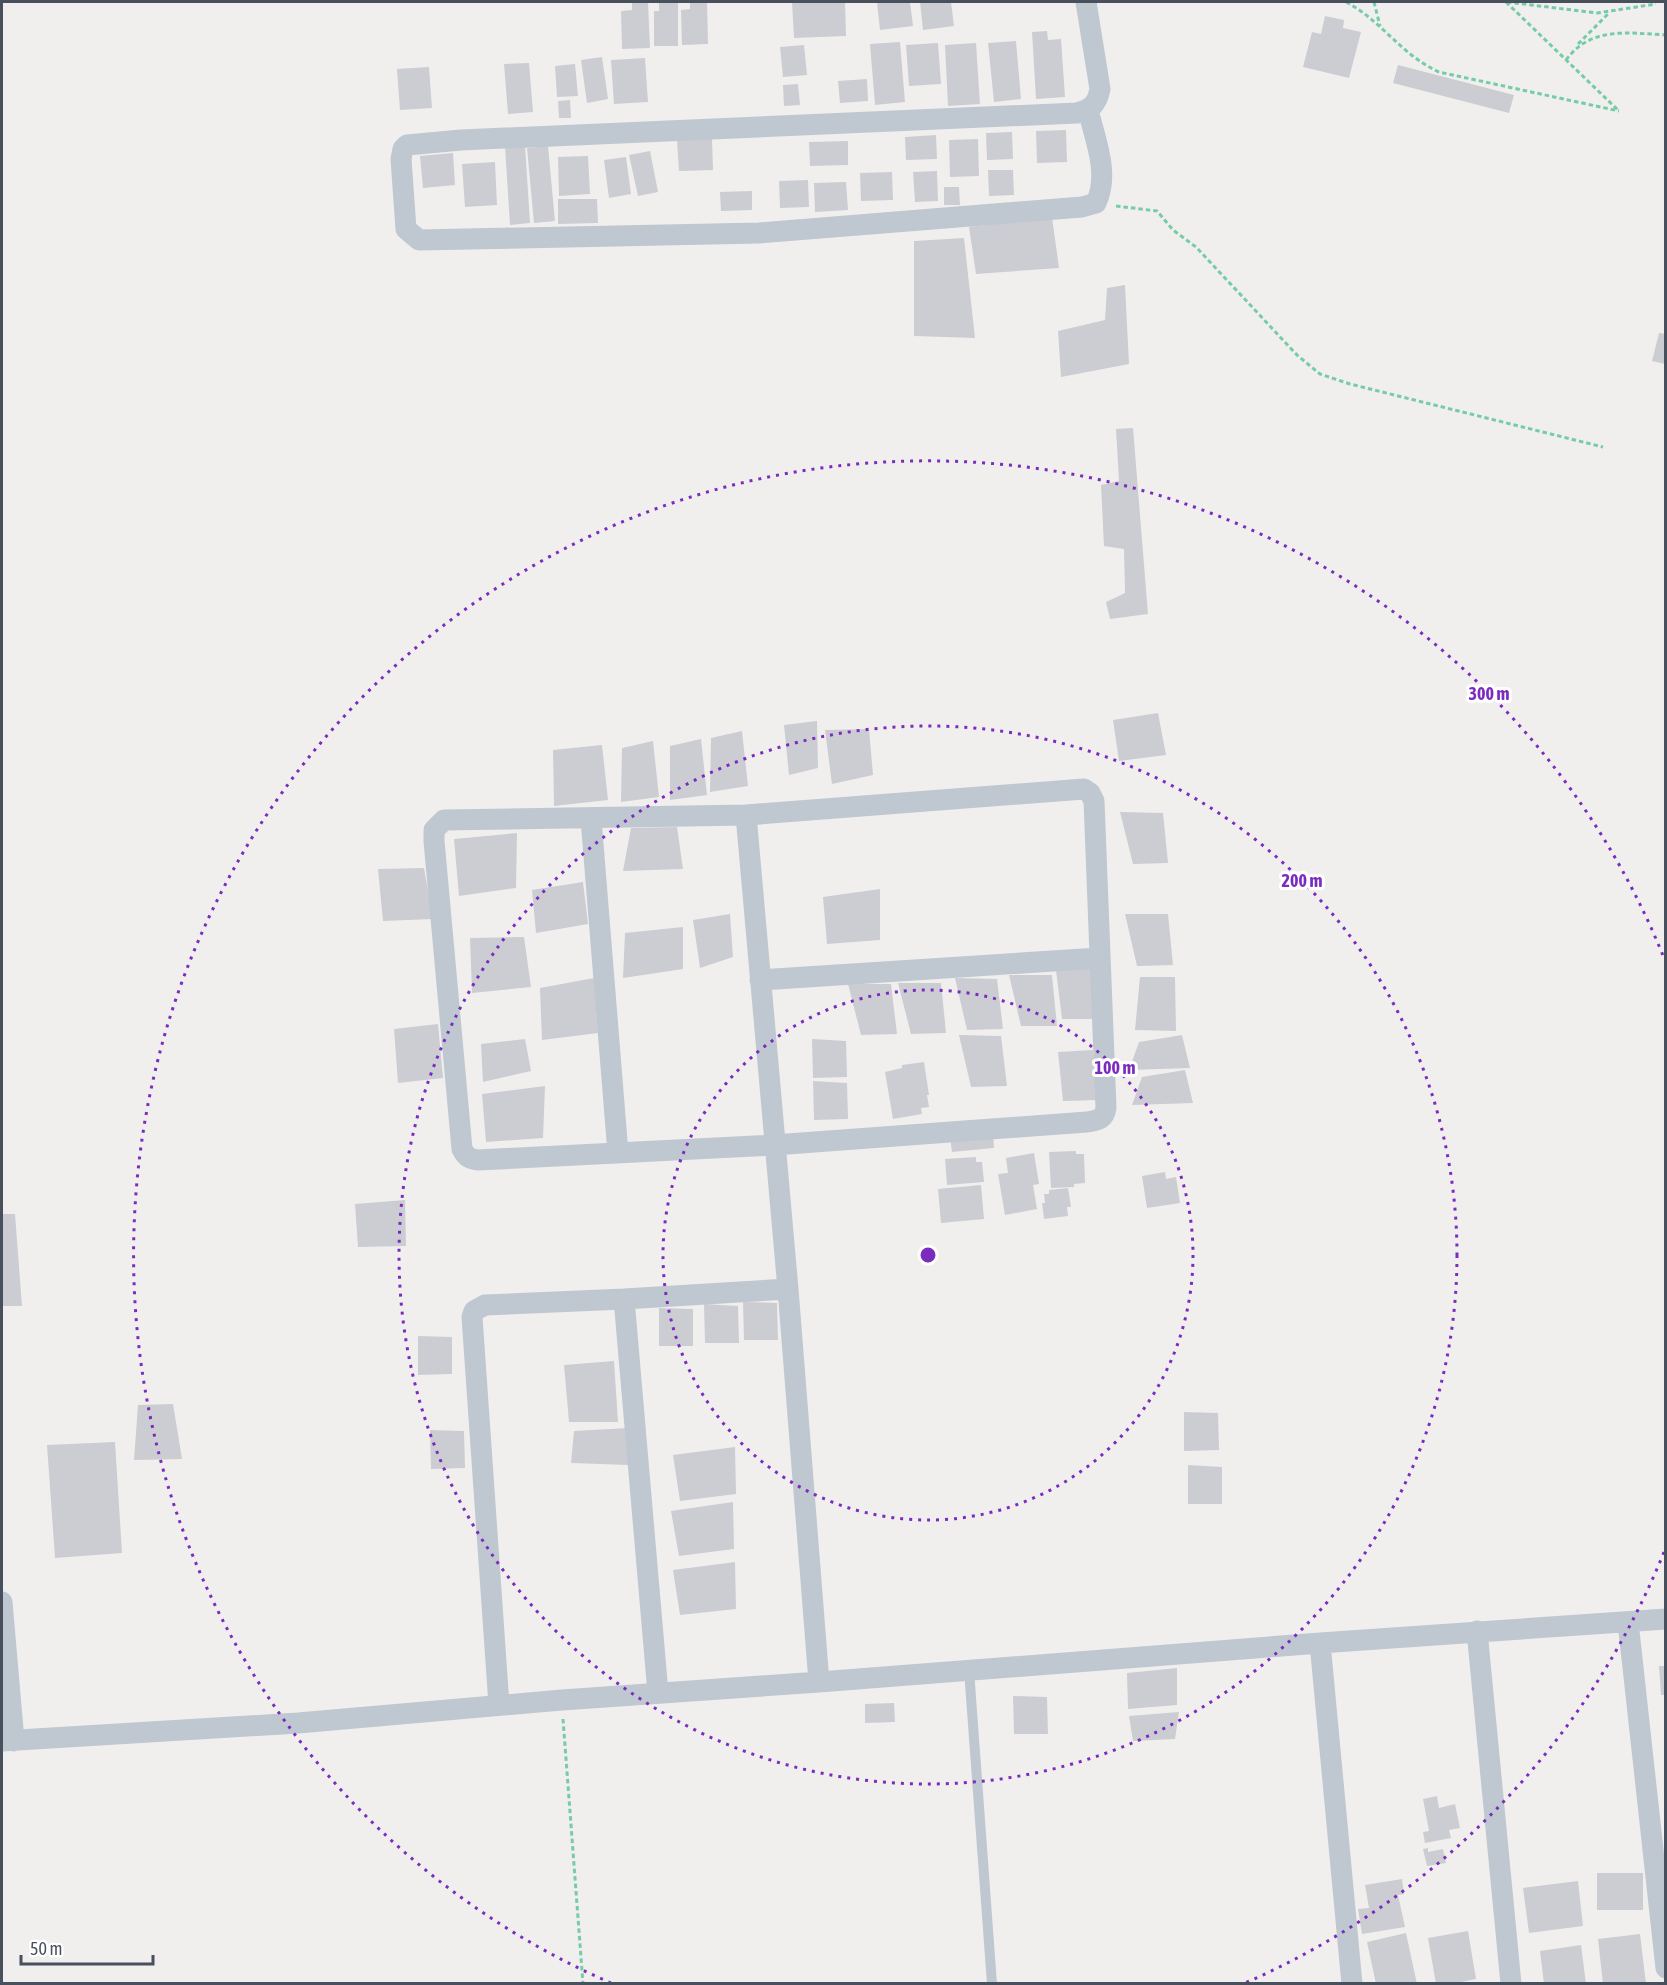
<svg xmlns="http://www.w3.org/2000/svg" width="1667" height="1985" font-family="'Asap Condensed',sans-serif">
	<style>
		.building { fill: #cbcdd3 }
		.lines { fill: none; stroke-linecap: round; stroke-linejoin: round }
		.path { stroke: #76cba8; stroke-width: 3; stroke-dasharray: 4.5 3; stroke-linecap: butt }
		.lane { stroke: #bfc8d0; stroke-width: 10 }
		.street { stroke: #bfc8d0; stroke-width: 21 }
		.ring { fill: none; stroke: #7b2cbf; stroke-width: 3; stroke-dasharray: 3 6 }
		.centre { fill: #7b2cbf; stroke: #fff; stroke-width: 3 }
		.ring-label { font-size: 18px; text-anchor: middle; font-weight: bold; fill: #7b2cbf; stroke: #fff; stroke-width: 6; stroke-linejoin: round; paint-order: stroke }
	</style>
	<rect width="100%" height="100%" fill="#f1efee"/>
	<path class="building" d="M632,2H648L650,48L622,49L621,11L632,10Z
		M659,2H678V46H654V11H659Z
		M690,2H707L708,44L682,45L681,10L690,9Z
		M792,2H845L846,36L794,38Z
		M877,2H910L913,26L880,30Z
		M920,2H951L954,26L923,30Z
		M1325,16L1344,20L1343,28L1361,32L1349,78L1303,67L1312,32L1321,34Z
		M1047,31L1048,40L1061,39L1065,97L1036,99L1032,32Z
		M1016,41L1021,99L994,102L988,43Z
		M900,42L905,102L875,105L870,44Z
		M938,43L941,84L909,86L906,45Z
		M976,43L980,104L948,106L945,45Z
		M804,45L807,75L783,77L780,47Z
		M602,57L608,99L587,103L581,60Z
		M645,58L648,102L614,104L611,60Z
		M529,63L533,112L508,114L504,64Z
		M575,64L578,96L557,97L555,66Z
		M1398,65L1514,95L1509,113L1393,83Z
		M429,67L432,108L400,110L397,69Z
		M867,79L868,101L840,103L838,81Z
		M798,84L800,105L784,106L783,85Z
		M570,100L571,118H559L558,101Z
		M1066,130L1067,162L1037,163L1036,131Z
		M1012,132L1013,159L987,160L986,133Z
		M936,135L937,159L906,160L905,137Z
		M712,138L713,170L679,171L677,140Z
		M978,139L979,176L950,177L949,140Z
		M848,141V165L810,166L809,142Z
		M525,145L530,223L510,225L505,147Z
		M548,146L555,221L534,223L527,148Z
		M650,151L658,192L638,196L629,155Z
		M453,153L455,185L423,188L420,156Z
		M588,156L590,194L559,196L558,157Z
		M626,157L631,194L609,198L604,160Z
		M495,162L497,205L465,207L462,164Z
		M988,170H1013L1014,195L989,196Z
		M937,171L938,201L915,202L913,172Z
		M892,172L893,200L861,201L860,173Z
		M808,180L809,207L780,208L779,181Z
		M846,182L848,210L815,212L814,183Z
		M944,187H959L960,205H944Z
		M752,191V210L721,211L720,192Z
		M558,199H597L598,223L558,224Z
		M1052,217L1059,268L976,274L969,227Z
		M964,238L975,338L914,336V241Z
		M1125,285L1129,364L1061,377L1058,331L1105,320L1107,288Z
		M1659,333L1666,334L1665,364L1652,361Z
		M1133,428L1148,614L1110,619L1106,602L1125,593L1124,549L1104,546L1101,485L1119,481L1116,429Z
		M1158,713L1166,755L1119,761L1113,720Z
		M817,721L818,768L789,775L784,725Z
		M869,729L873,775L832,784L825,730Z
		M742,731L748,786L710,792L711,738Z
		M701,739L707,795L670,800V746Z
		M653,741L659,797L621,802L622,748Z
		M602,745L608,800L554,806L553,750Z
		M1120,812L1163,813L1168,863L1133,864Z
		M677,827L683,869L623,871L631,828Z
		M517,833L516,888L459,896L454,839Z
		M424,868L433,919L383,921L378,869Z
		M583,882L588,924L536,933L532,890Z
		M880,889V940L827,944L823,897Z
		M730,914L733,957L700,968L693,920Z
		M1125,914H1168L1173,965L1137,966Z
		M683,927V969L623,978L625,933Z
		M524,937L531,987L472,993L470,938Z
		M1092,968L1097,1019H1062L1056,970Z
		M1009,975H1052L1057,1026H1021Z
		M1140,977H1175L1176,1031L1135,1030Z
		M594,978L598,1033L542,1040L540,988Z
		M955,978L997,979L1003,1029L967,1030Z
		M898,983H941L946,1033L911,1034Z
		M848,984H891L897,1034L861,1035Z
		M438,1024L443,1078L398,1083L394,1029Z
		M959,1035L1001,1036L1007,1086L971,1087Z
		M1182,1035L1190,1068L1129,1070L1139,1042Z
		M525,1039L531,1071L483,1082L481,1044Z
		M812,1039L846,1041L847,1077L813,1078Z
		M1093,1050L1099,1100L1063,1101L1058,1052Z
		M924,1062L929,1095H927L929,1107L921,1108L922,1114L893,1119L885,1072L902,1068V1065Z
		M1185,1070L1193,1103L1132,1105L1142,1077Z
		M813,1081L847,1083L848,1119L814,1120Z
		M545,1086L543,1138L486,1142L482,1094Z
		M993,1133L994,1148L952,1152L950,1137Z
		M1076,1151V1154H1084L1085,1183L1074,1184V1187L1051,1188L1049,1152Z
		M1034,1153L1039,1184L1033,1185L1037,1209L1005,1215L998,1174L1008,1173L1006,1158Z
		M976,1157V1162H982L984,1182L947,1185L945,1159Z
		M1165,1172L1166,1179L1176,1177L1180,1203L1147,1208L1142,1176Z
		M981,1185L984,1219L941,1223L938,1189Z
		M1068,1188L1071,1207H1067L1068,1216L1044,1219L1042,1203H1045L1044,1194H1049V1190Z
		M405,1200L406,1246L358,1247L355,1204Z
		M2,1214H15L22,1306H2Z
		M743,1302L777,1303L778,1340H744Z
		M704,1304L738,1306L739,1343H705Z
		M659,1308L693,1309V1346H659Z
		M418,1336L452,1337V1374L418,1375Z
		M614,1361L618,1422H569L564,1365Z
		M173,1404L182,1459L134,1460L138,1405Z
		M1184,1412L1218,1413L1219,1450L1184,1451Z
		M628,1428L629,1465L571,1463L574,1431Z
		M430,1430L464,1431L465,1468L431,1469Z
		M115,1442L122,1553L55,1558L47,1445Z
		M735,1447L736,1494L680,1501L673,1455Z
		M1188,1465L1222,1467V1504H1188Z
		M733,1502L734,1549L679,1556L671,1511Z
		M735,1562L736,1609L680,1615L673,1570Z
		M1659,1666H1666V1695H1661Z
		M1177,1668V1705L1128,1709L1127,1673Z
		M1013,1696L1047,1697L1048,1734H1014Z
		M894,1703L895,1722L865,1723V1704Z
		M1179,1712L1175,1739L1133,1741L1129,1716Z
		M1437,1796L1439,1808L1455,1804L1460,1828L1449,1830L1451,1838L1425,1843L1423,1832L1429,1831L1423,1799Z
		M1428,1848V1852L1443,1849L1446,1863L1427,1866L1423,1849Z
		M1597,1873H1643V1910H1597Z
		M1402,1879L1404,1894L1398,1895L1405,1927L1362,1934L1358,1909L1369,1908L1365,1885Z
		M1578,1881L1583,1926L1529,1933L1523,1888Z
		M1468,1931L1476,1979L1451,1984H1436L1428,1938Z
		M1406,1933L1417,1984H1376L1367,1942Z
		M1640,1934L1646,1984H1603L1598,1939Z
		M1581,1945L1586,1984H1544L1540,1951Z"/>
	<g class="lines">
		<path class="path" d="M1346,2C1381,20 1401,55 1439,72L1619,111
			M1374,2L1380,26
			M1506,2L1619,111
			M1507,2L1597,13L1656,4
			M1578,44L1609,13
			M1566,60C1591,26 1628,33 1666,35
			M1116,206L1157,211L1173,230L1196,247L1297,355L1320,374L1350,384L1603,447
			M563,1719L583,1984"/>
		<path class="lane" d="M969,1670L992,1984"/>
		<path class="street" d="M1086,2L1100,89C1097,104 1092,109 1077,113L461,140L407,145L403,149L401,159L406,229L419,240L759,233L1082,207L1096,203C1110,174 1095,139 1088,110
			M1084,789L1090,793L1094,801L1106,1108C1104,1120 1098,1120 1087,1122L774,1145L478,1160C470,1159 466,1157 462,1149L434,841V830L444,820L746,815Z
			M746,815L788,1289L819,1682
			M591,819L618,1153
			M760,980L1099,958
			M624,1299L788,1289
			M2,1602L14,1741
			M1628,1622L1666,1968
			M1477,1631L1511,1984
			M1320,1643L1352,1984
			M499,1705L472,1317L474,1311L485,1305L624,1299L658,1693
			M2,1741L298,1723L562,1700L819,1682L1320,1643L1666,1619"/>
	</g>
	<g class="ring">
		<circle cx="928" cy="1255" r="265"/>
		<circle cx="928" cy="1255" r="529"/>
		<path d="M1664 1552A794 794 0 0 1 1245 1983M611 1983A794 794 0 1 1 1664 958"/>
	</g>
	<circle cx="928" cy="1255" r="9" class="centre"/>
	<g class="ring-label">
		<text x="1489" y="700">300 m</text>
		<text x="1302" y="887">200 m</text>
		<text x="1115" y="1074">100 m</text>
	</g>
	<rect width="1667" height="1985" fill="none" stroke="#47505c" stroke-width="6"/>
	<path d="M21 1955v9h132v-9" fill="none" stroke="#47505c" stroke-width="3"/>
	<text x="30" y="1955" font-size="18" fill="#47505c" stroke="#ffffff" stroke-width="4.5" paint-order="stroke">50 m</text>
</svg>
